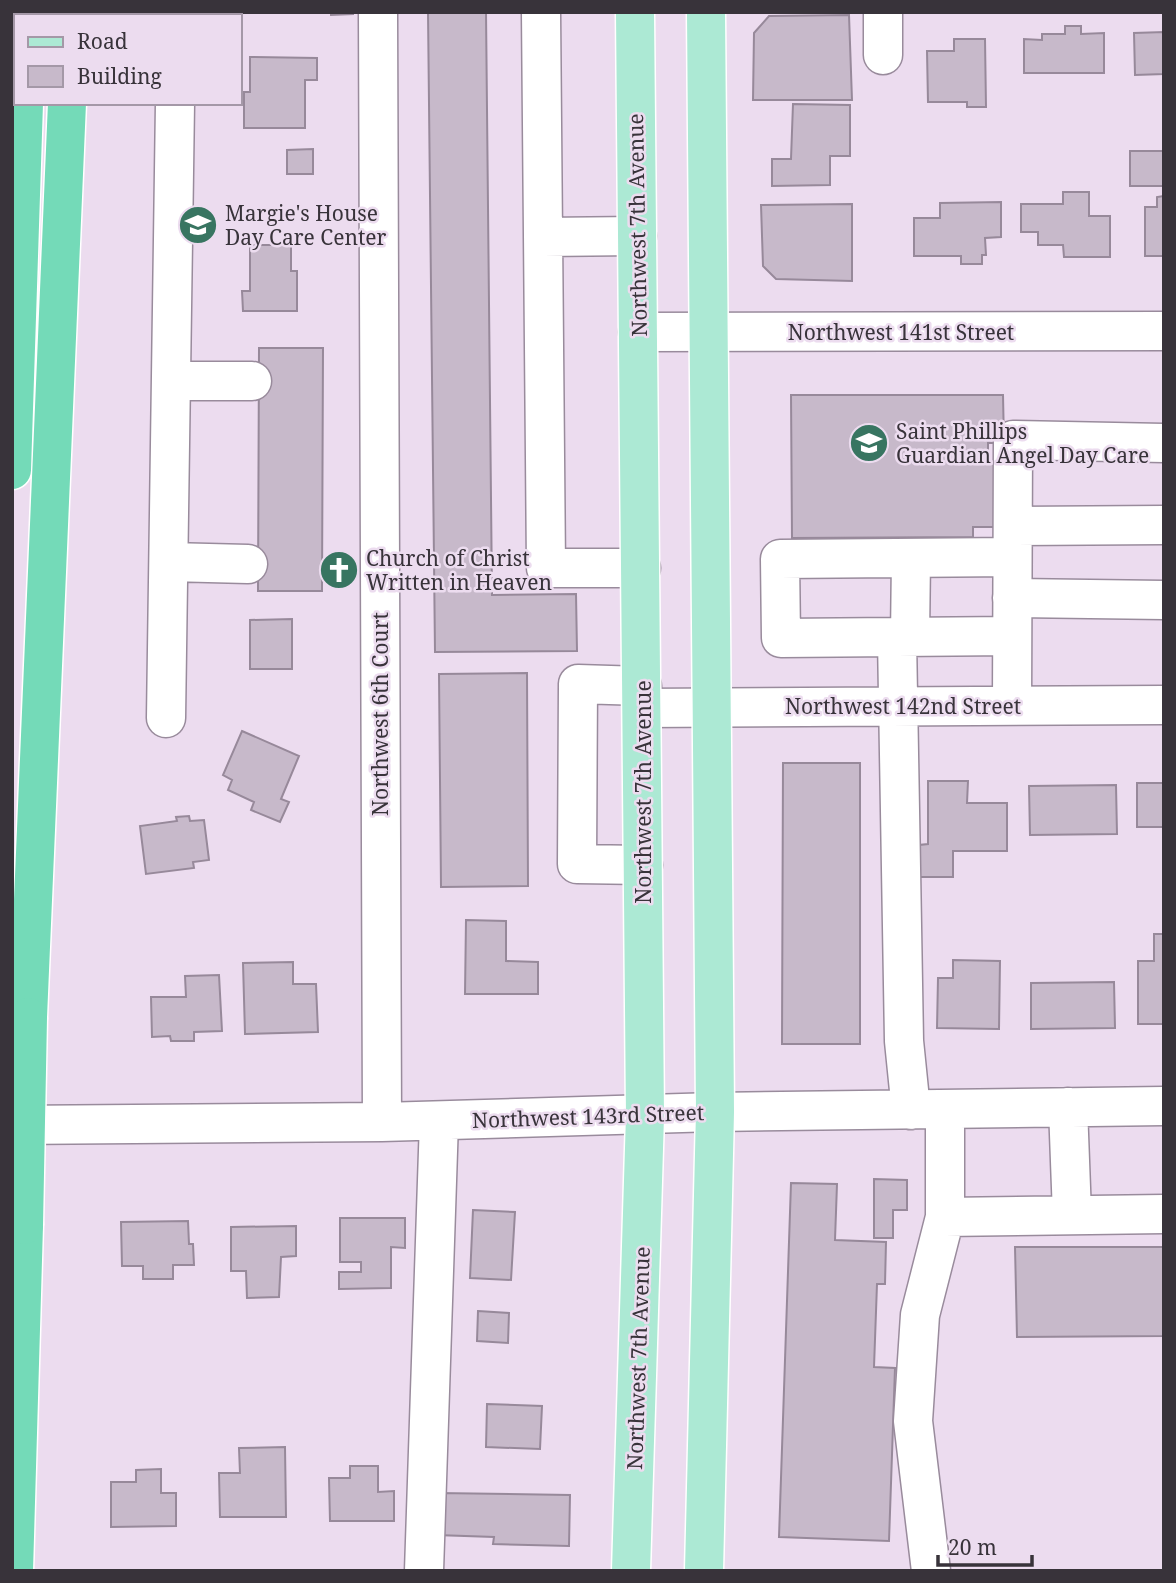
<svg xmlns="http://www.w3.org/2000/svg" width="1176" height="1583" font-family="'Noto Serif',serif">
	<style>
		.building { fill: #c7b9ca; stroke: #97899a; stroke-width: 2 }
		.lines { fill: none; stroke-linecap: round; stroke-linejoin: round }
		.minor-casing { stroke: #998b9c; stroke-width: 41 }
		.major-casing { stroke: #fff; stroke-width: 41 }
		.highway-casing { stroke: #fff; stroke-width: 41 }
		.minor { stroke: #fff; stroke-width: 38 }
		.major { stroke: #ace9d4; stroke-width: 38 }
		.highway { stroke: #74dab8; stroke-width: 38 }
		.highway-bridge-casing { stroke: #fff; stroke-width: 41; stroke-linecap: butt }
		.highway-bridge { stroke: #74dab8; stroke-width: 38 }
		.labels { text-anchor: middle; dominant-baseline: central; stroke-width: 5; stroke-linejoin: round; paint-order: stroke }
		.poi-label { font-size: 21px; fill: #38333a; stroke: #ecdcef; text-anchor: start }
		.street-label { font-size: 21px; fill: #38333a; stroke: #ecdcef }
	</style>
	<rect width="100%" height="100%" fill="#ecdcef"/>
	<path class="building" d="M331,12H353V14L331,15Z
		M428,12H486L492,595L576,594L577,651L435,652Z
		M849,15L852,100H753L754,33L769,16Z
		M1065,26H1081V34L1104,33V73H1024V39L1042,40V34H1065Z
		M1164,32V74L1135,75L1134,33Z
		M954,39H985L986,107H967V102H928L927,51H954Z
		M250,57L317,58V80H305V128H244V92H250Z
		M793,104L850,105V156H830V185L772,186V159H791Z
		M313,149V174H287V150Z
		M1130,151H1164V186H1130Z
		M1063,192H1089V216H1110V257H1064L1063,245H1038V232H1021V204H1063Z
		M1164,196V256H1145V207H1157V197Z
		M1001,202V237L985,238L986,255H982V264H961V256H914V218H940V203Z
		M852,204V281L776,279L763,266L761,205Z
		M250,245H291V271H297V311H243L242,291H250Z
		M259,348H323L322,591H258Z
		M791,395H1003L1004,443H988V462H1004V527H973V537L792,538Z
		M292,619V669H250V620Z
		M527,673L528,886L441,887L439,674Z
		M242,731L299,756L281,799L289,802L280,822L251,810L254,802L228,790L232,780L223,775Z
		M783,763H860V1044H782Z
		M928,781H968L967,803H1007V851H953V877H919V845L928,844Z
		M1137,783H1164V827H1137Z
		M1116,785L1117,834L1030,835L1029,786Z
		M189,816L190,821L204,820L209,860L193,862L194,868L146,874L140,826L177,821L176,817Z
		M466,920L506,921V961L538,962V994H465Z
		M1154,934H1164V1024H1138V961H1154Z
		M953,960L1000,961L999,1029L937,1028L938,978H953Z
		M293,962V984H316L318,1032L245,1034L243,963Z
		M219,975L222,1031L194,1032V1041H171L170,1036L152,1037L151,997H186L185,976Z
		M1114,982L1115,1028L1031,1029V983Z
		M874,1179L907,1180V1210H893V1238H874Z
		M791,1183L837,1184L835,1240L886,1242L885,1284H877L874,1367L895,1368L889,1541L779,1537Z
		M473,1210L515,1212L511,1280L470,1278Z
		M340,1218H405V1248L391,1247V1288L339,1289V1272H361V1262H340Z
		M188,1221L189,1244H193L194,1265H173V1279H143V1266H122L121,1222Z
		M296,1226V1256L281,1257L279,1297L247,1298L246,1271H231V1227Z
		M1015,1247H1164V1336L1017,1337Z
		M478,1311L509,1313L508,1343L477,1341Z
		M487,1404L542,1406L540,1449L486,1447Z
		M285,1447L286,1517H220L219,1473H240L239,1448Z
		M350,1466H378V1492L394,1491V1521H330L329,1478H350Z
		M161,1469V1493H176V1526L111,1527V1482H136V1470Z
		M437,1493L570,1495L569,1546L493,1544L494,1537L436,1535Z"/>
	<g class="lines">
		<g class="minor-casing">
			<path id="minor" d="M378,12L382,1122
				M541,12L546,568H641
				M883,12V55
				M176,16V12
				M543,237L637,236
				M638,332L1164,331
				M171,381H252
				M1013,526L1164,525
				M1012,557L780,559L781,638L1012,636
				M169,562L248,564
				M1012,598L1164,600
				M910,637L911,558
				M897,638L904,1041L911,1110
				M642,686L578,684L577,864L643,865
				M1012,706L1013,440L1164,443
				M642,708L1164,705
				M166,718L175,103
				M1068,1107L1072,1215
				M945,1109V1217L1164,1214
				M12,1125L382,1122L715,1112L1164,1106
				M424,1571L439,1121
				M931,1571L913,1421L920,1315L945,1217"/>
		</g>
		<g class="major-casing">
			<path id="major" d="M631,1571L645,1116L635,12
				M704,1571L715,1112L706,12"/>
		</g>
		<g class="highway-casing">
			<path id="highway" d="M26,16V12
				M75,16V12
				M12,470L24,103
				M28,1017L67,103
				M14,1571L24,1225"/>
		</g>
		<use href="#minor" class="minor"/>
		<use href="#major" class="major"/>
		<use href="#highway" class="highway"/>
		<g class="highway-bridge-casing">
			<path id="highway-bridge" d="M24,1225L28,1017"/>
		</g>
		<use href="#highway-bridge" class="highway-bridge"/>
	</g>
	<defs>
		<g id="school-disc" transform="scale(2.0125)"><circle r="9.5" fill="#387561" stroke="#ecdcef"/><path d="M0-5L7-2L0 1L-7-2ZM-4 1L0 2.5L4 1V4Q0 6-4 4Z" fill="#fff"/></g>
		<g id="church-disc" transform="scale(2.0125)"><circle r="9.5" fill="#387561" stroke="#ecdcef"/><path d="M-1.2-6h2.4v3.5h3.3v2.4h-3.3V6h-2.4V-.1h-3.3v-2.4h3.3Z" fill="#fff"/></g>
	</defs>
	<g fill-rule="evenodd">
		<use href="#school-disc" x="198" y="225"/>
		<use href="#school-disc" x="869" y="443"/>
		<use href="#church-disc" x="339" y="570"/>
	</g>
	<g class="labels">
		<g class="poi-label">
			<text x="225" y="213">Margie's House<tspan x="225" dy="24">Day Care Center</tspan></text>
			<text x="896" y="431">Saint Phillips<tspan x="896" dy="24">Guardian Angel Day Care</tspan></text>
			<text x="366" y="558">Church of Christ<tspan x="366" dy="24">Written in Heaven</tspan></text>
		</g>
		<g class="street-label">
			<text transform="translate(637 225) rotate(-91)">Northwest 7th Avenue</text>
			<text x="901" y="332">Northwest 141st Street</text>
			<text x="903" y="706">Northwest 142nd Street</text>
			<text transform="translate(380 714) rotate(-90)">Northwest 6th Court</text>
			<text transform="translate(643 792) rotate(-90)">Northwest 7th Avenue</text>
			<text transform="translate(588 1116) rotate(-2)">Northwest 143rd Street</text>
			<text transform="translate(638 1358) rotate(-88)">Northwest 7th Avenue</text>
		</g>
	</g>
	<rect width="1176" height="1583" fill="none" stroke="#38333a" stroke-width="28"/>
	<rect x="14" y="14" width="228" height="91" fill="#ecdcef" stroke="#a498a7" stroke-width="2"/>
	<rect x="28" y="37" width="35" height="10" fill="#ace9d4" stroke="#a498a7" stroke-width="2"/>
	<text x="77" y="49" font-size="21" fill="#38333a">Road</text>
	<rect x="28" y="66" width="35" height="21" fill="#c7b9ca" stroke="#a498a7" stroke-width="2"/>
	<text x="77" y="84" font-size="21" fill="#38333a">Building</text>
	<path d="M938 1555v10h94v-10" fill="none" stroke="#38333a" stroke-width="3.5"/>
	<text x="948" y="1555" font-size="21" fill="#38333a" stroke="#ecdcef" stroke-width="5" paint-order="stroke">20 m</text>
</svg>
